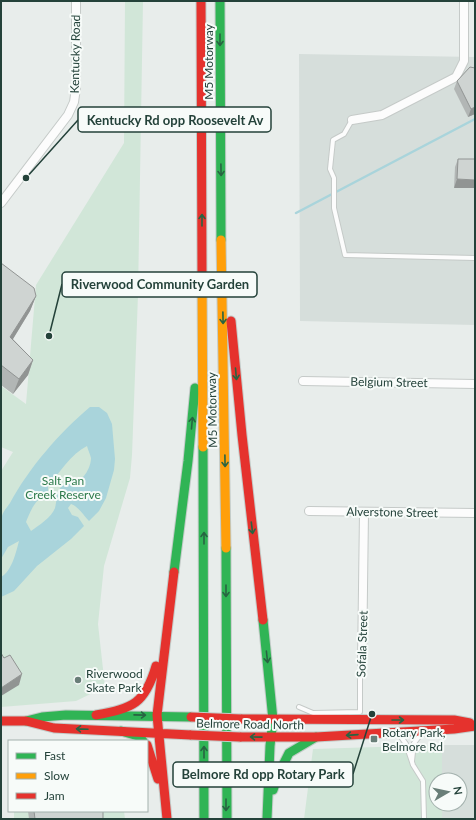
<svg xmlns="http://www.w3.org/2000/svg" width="476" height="820" font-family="Lato,sans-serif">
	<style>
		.built { fill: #d6dedb }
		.green { fill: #d1e6d8 }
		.water { fill: #a9d4db; fill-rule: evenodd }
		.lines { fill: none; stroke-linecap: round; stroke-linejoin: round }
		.stream { stroke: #a9d4db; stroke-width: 2.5 }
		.lane-casing { stroke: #c5cac8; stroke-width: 6 }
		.street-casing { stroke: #c5cac8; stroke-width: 10 }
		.fast-casing { stroke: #c3cbc8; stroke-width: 11 }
		.slow-casing { stroke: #c3cbc8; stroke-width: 11 }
		.jam-casing { stroke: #c3cbc8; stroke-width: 11 }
		.lane { stroke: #fcfcfc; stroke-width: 4 }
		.street { stroke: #fcfcfc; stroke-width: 8 }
		.fast { stroke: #30b455; stroke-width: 9 }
		.slow { stroke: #ff9f0a; stroke-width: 9 }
		.jam { stroke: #e5322d; stroke-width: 9 }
		.jam-bridge-casing { stroke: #c3cbc8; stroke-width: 11; stroke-linecap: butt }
		.jam-bridge { stroke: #e5322d; stroke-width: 9 }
		.wall { fill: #b2b6b5 }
		.shaded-wall { fill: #919493 }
		.building { fill: #cfd4d2; stroke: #919493 }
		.oneway { stroke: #286442 }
		.poi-dot { fill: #697e78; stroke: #f7fbf9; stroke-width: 1.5 }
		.labels { text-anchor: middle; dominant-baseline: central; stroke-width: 4; stroke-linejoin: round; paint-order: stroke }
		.street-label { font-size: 12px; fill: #24423a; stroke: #f7fbf9 }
		.park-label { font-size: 12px; fill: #2d7a4b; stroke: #f7fbf9 }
		.poi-label { font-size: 12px; fill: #24423a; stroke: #f7fbf9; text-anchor: start }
		.leader { fill: none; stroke: #24423a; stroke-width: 1.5 }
		.callout-dot { fill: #24423a; stroke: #f7fbf9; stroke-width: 1.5 }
		.callout { fill: #f7fbf9; stroke: #24423a; stroke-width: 1.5 }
		.callout-label { font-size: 13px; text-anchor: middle; font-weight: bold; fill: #24423a }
	</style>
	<rect width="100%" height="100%" fill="#e8edeb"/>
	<path class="built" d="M299,54L475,57V325L300,321Z
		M442,745H475V819H442V804H460V780H442Z"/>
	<path class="green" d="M125,1H143L138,295L132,455L130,478L104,566L98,624L105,687L76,701L1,707V471L13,452L1,447V386L26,404L36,285L124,143Z
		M442,745V780H436V804H442V819H304L313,749Z
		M14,811H124L125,819H14Z"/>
	<path class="water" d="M90,407H99L107,413L112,424L115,459L114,470L106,498L99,511L89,521C83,515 79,507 71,504L68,508L72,515L78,517L84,526L71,539L37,566L14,591L1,597V577C12,571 16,552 19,541L8,547L1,559C1,550 0,523 2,516C3,512 7,507 10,503C29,468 59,433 90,407ZM87,446C88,450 90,454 91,458C91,467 84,480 75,482C71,484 65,483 61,487C56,493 57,501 55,508C52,517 38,526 31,531L26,522C31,509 36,499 48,492V487C59,473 71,454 87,446Z"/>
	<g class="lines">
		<path class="stream" d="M296,213L475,119"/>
		<g class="lane-casing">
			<path id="lane" d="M352,120L344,134L333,140L330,169L334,178V208L345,255L475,258
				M299,707L313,713L360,712V679L362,664
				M399,734L406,744L413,765L423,781L424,819
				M412,761L414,743L422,733"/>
		</g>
		<g class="street-casing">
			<path id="street" d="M352,120L382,115L456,77L464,61V1
				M1,203L68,115L74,102L76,88V1
				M303,381L475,384
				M309,511L475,513
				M362,664L364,512"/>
		</g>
		<g class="fast-casing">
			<path id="fast" d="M220,1L221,240
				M203,447L204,819
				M226,548L227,819
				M174,572L188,461L195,388
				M263,620L273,720L270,746L267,819
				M26,721L42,717L66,715L191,717
				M121,731L138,736L143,741
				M273,790L278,775L289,753L316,737"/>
		</g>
		<g class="slow-casing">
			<path id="slow" d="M221,240L226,548
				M202,277L203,447"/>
		</g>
		<g class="jam-casing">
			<path id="jam" d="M201,1L202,277
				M231,321L242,435L263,620
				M96,715C133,708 145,704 156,666
				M241,719L454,720L470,723
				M1,721H26L54,728L191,735
				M240,737H316L454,729L475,726
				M147,745L158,779
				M167,819L157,715L174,572"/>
		</g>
		<use href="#lane" class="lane"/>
		<use href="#street" class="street"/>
		<use href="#fast" class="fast"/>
		<use href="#slow" class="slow"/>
		<use href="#jam" class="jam"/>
		<g class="jam-bridge-casing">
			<path id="jam-bridge" d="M191,717L241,719
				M191,735L240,737"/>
		</g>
		<use href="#jam-bridge" class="jam-bridge"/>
	</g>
	<path class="wall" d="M475,17V35H474Z
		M457,81L475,114L468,117L454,89Z
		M458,159H475L454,188L455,167Z
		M1,263L36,296L30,311L13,339L33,360L28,375L13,394L1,385Z
		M28,811H103V819H29Z"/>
	<path class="shaded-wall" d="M475,107V114L468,117L471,109Z
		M457,179L475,180V188H454Z
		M36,296L30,311L5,352L10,337Z
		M33,360L28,375L13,394L19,379Z
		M22,674L19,685L1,696V688Z"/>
	<path class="building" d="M470,67L475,68V107L471,109L457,81Z
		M458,159H475V180L457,179Z
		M1,263L34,288L36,296L10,337L33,360L19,379L1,365Z
		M1,653L4,658L10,655L22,674L1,688Z
		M34,811H103V819H35Z"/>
	<defs><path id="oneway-shaft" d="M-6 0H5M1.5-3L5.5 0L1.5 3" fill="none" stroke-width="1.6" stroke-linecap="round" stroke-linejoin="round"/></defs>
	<g class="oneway">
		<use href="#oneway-shaft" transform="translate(220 40) rotate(90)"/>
		<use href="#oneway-shaft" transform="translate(221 170) rotate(89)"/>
		<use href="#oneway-shaft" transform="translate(202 220) rotate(-90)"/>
		<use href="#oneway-shaft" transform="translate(223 318) rotate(89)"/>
		<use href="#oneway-shaft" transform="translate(236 374) rotate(85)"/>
		<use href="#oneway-shaft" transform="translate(192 423) rotate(-85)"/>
		<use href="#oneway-shaft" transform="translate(225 461) rotate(89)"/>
		<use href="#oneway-shaft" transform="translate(252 528) rotate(83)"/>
		<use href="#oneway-shaft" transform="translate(204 538) rotate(-90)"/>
		<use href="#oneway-shaft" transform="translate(226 591) rotate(90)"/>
		<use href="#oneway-shaft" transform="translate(267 657) rotate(84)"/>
		<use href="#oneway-shaft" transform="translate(140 715) rotate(1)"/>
		<use href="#oneway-shaft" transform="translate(398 720)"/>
		<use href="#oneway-shaft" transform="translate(82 729) rotate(-178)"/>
		<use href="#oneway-shaft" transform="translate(352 735) rotate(176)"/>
		<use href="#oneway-shaft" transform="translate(256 737) rotate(-179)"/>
		<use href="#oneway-shaft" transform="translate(204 752) rotate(-90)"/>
		<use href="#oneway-shaft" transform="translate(226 805) rotate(90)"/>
	</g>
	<g class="poi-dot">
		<circle cx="78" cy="680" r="4"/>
		<rect x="370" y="735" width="8" height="8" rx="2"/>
	</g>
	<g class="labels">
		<g class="street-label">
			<text transform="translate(75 54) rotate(-89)">Kentucky Road</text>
			<text transform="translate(208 62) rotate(-90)">M5 Motorway</text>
			<text transform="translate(389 382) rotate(1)">Belgium Street</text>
			<text transform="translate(212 410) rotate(-91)">M5 Motorway</text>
			<text transform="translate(392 512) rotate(1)">Alverstone Street</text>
			<text transform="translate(362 644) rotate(-88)">Sofala Street</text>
			<text transform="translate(250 724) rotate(1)">Belmore Road North</text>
		</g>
		<g class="park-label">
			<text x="63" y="480">Salt Pan<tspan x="63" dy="14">Creek Reserve</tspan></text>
		</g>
		<g class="poi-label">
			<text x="86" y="673">Riverwood<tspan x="86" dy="14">Skate Park</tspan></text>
			<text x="382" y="732">Rotary Park,<tspan x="382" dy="14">Belmore Rd</tspan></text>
		</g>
	</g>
	<path class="leader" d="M26 178L78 120M49 336L62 284M372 714L353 774"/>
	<g class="callout-dot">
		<circle cx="26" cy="178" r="4"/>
		<circle cx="49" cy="336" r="4"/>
		<circle cx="372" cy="714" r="4"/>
	</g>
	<g class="callout">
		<rect x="78" y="107" width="193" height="25" rx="4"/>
		<rect x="62" y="272" width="195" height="25" rx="4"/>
		<rect x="173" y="762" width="180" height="25" rx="4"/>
	</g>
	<g class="callout-label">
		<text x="175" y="125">Kentucky Rd opp Roosevelt Av</text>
		<text x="160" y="289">Riverwood Community Garden</text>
		<text x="263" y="779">Belmore Rd opp Rotary Park</text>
	</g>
	<rect width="476" height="820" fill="none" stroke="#24423a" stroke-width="4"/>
	<rect x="8" y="740" width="140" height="72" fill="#f7fbf9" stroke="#a3b1ad"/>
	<rect x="16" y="753" width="20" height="6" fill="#30b455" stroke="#a3b1ad"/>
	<text x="44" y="760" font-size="12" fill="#24423a">Fast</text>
	<rect x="16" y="773" width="20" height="6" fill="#ff9f0a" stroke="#a3b1ad"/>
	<text x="44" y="780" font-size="12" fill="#24423a">Slow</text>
	<rect x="16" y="793" width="20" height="6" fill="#e5322d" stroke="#a3b1ad"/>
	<text x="44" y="800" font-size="12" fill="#24423a">Jam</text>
	<g transform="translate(448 792) rotate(81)"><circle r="19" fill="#f7fbf9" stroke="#a3b1ad"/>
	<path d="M0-3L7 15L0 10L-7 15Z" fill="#697e78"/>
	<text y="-6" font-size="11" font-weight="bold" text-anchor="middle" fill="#24423a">N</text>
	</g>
</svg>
